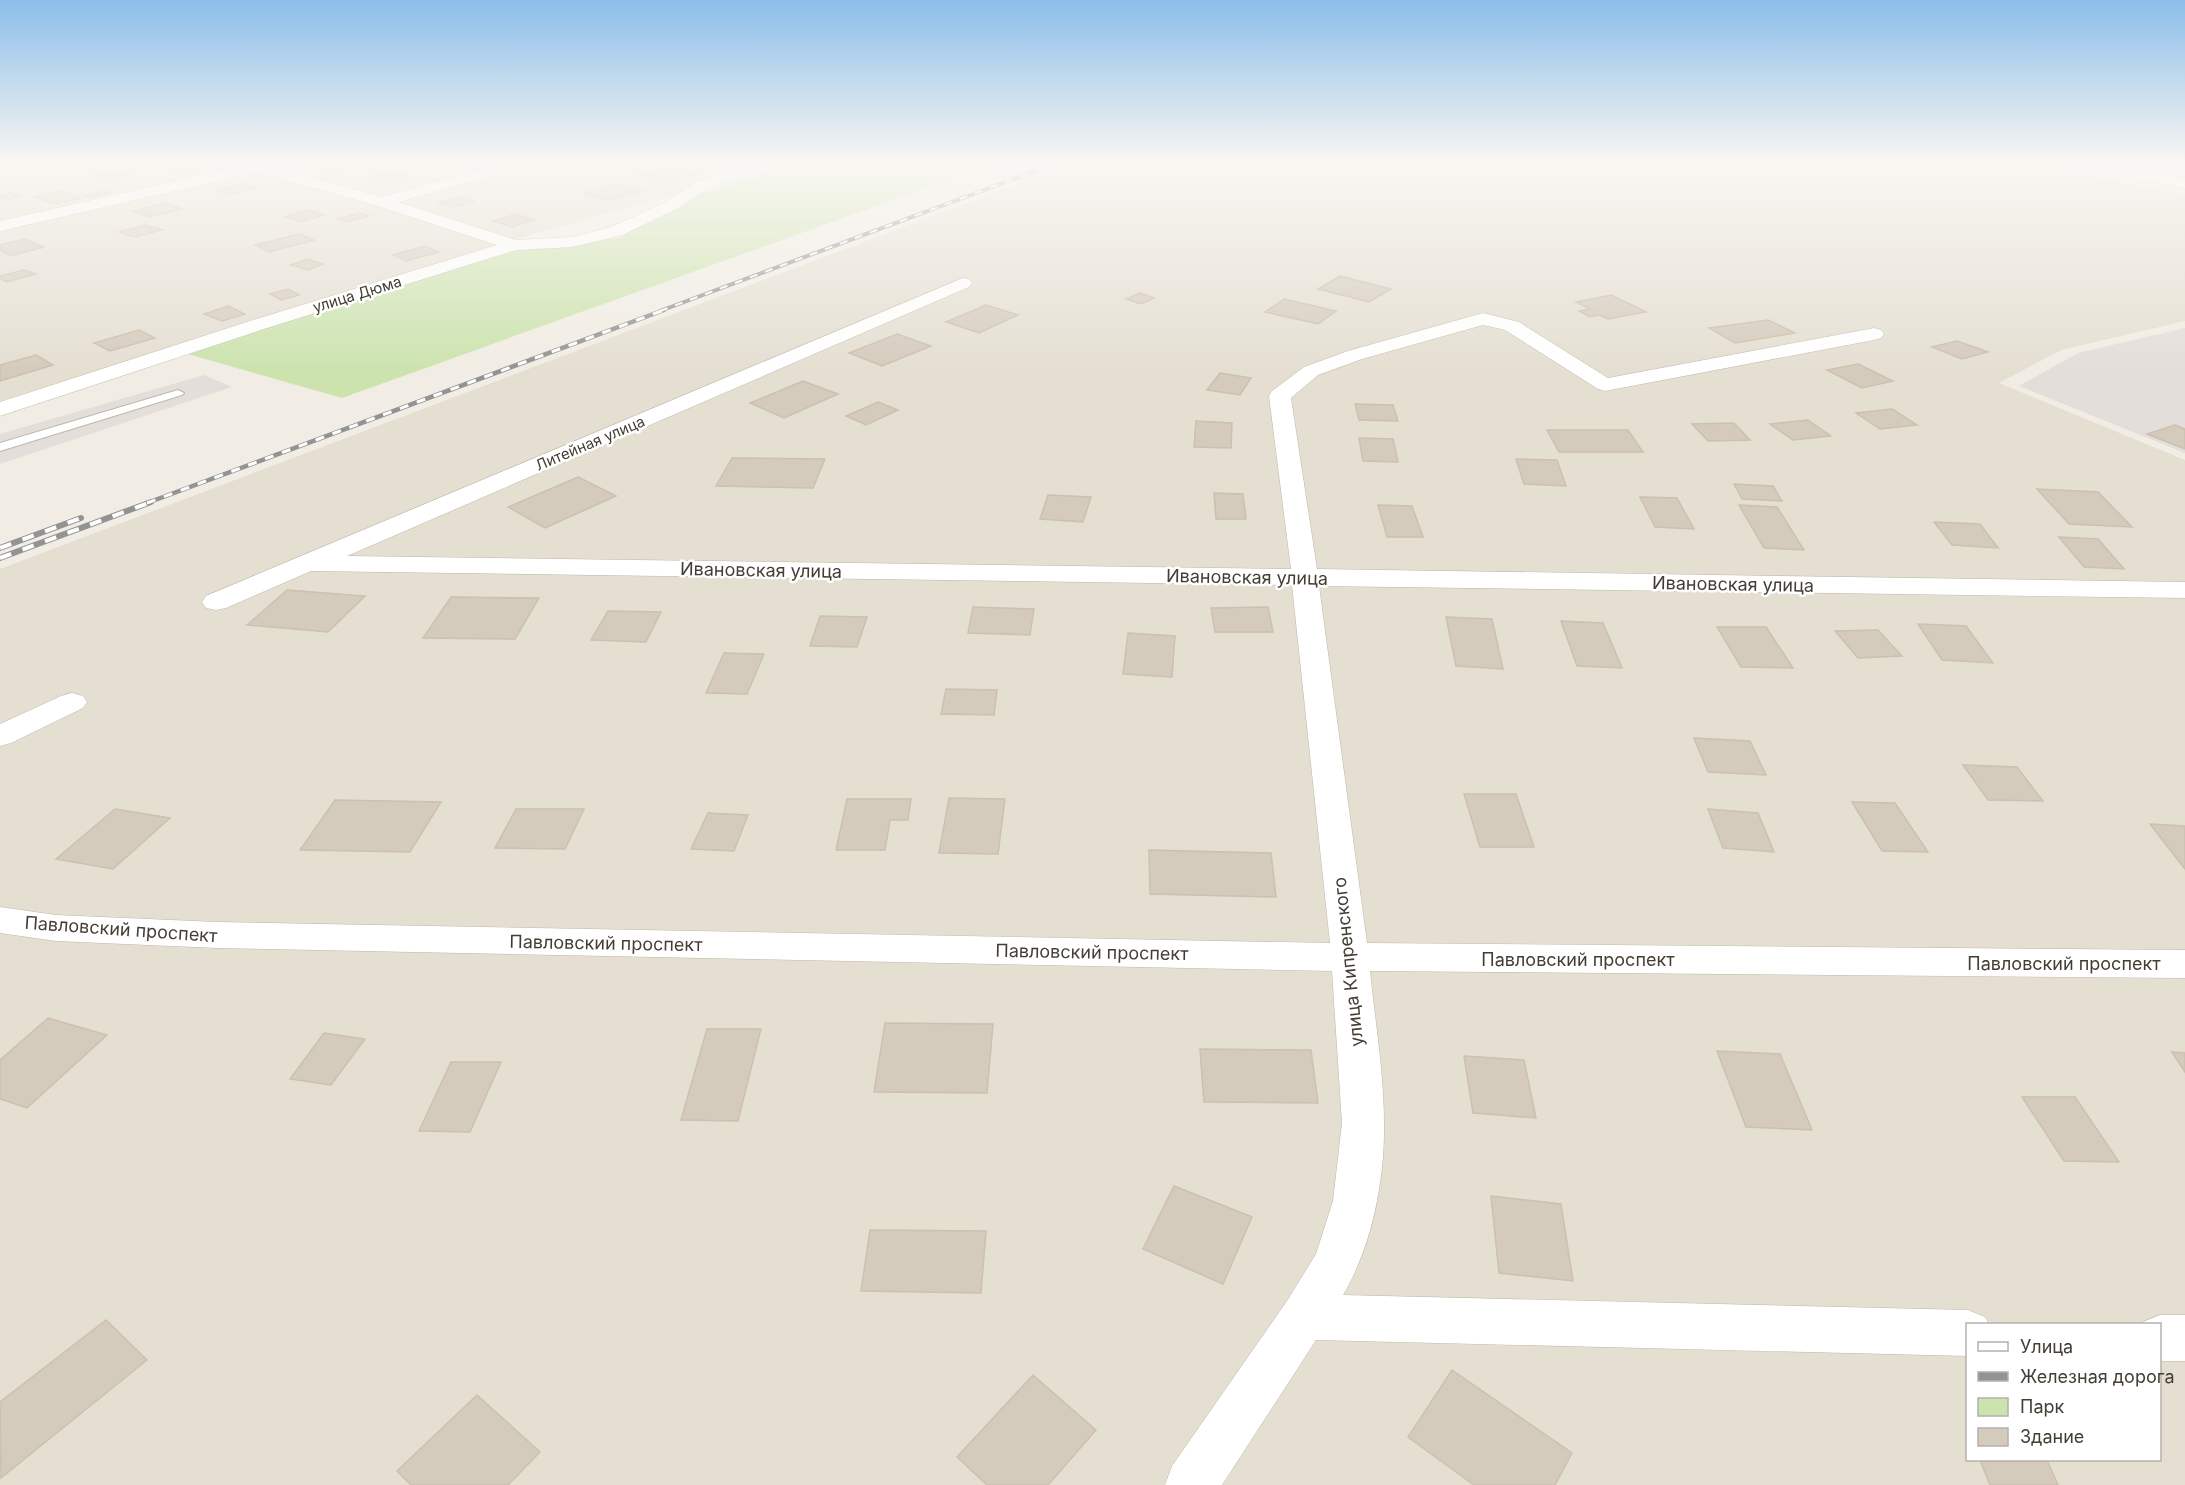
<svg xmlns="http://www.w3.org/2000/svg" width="2185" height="1485" font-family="Inter,sans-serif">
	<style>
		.residential { fill: #e5dfd2; fill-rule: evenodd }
		.industrial { fill: #e3ded9 }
		.green { fill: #cce3ae }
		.building { fill: #d5cbbd; stroke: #ccc0ae; stroke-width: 1.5 }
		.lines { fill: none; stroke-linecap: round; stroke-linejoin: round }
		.lane-casing { stroke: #bfb7aa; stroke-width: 2 }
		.street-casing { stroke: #bfb7aa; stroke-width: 1 }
		.lane { fill: #fff; fill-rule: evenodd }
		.street { fill: #fff; fill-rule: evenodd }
		.rail-far2-casing { stroke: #939393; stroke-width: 4 }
		.rail-far1-casing { stroke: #939393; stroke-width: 4.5 }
		.rail-casing { stroke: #939393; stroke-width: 6 }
		.rail-far2 { stroke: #fff; stroke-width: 2; stroke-dasharray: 8; stroke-linecap: butt }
		.rail-far1 { stroke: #fff; stroke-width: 3; stroke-dasharray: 9; stroke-linecap: butt }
		.rail { stroke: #fff; stroke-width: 4; stroke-dasharray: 12; stroke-linecap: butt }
		.labels { text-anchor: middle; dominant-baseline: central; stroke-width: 5; stroke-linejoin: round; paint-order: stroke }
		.far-street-label { font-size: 15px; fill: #433d34; stroke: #fff }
		.street-label { font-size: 18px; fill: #433d34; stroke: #fff }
	</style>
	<rect width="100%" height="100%" fill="#f1ede4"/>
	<path class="residential" d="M0,162H787L492,246L0,401Z
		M1075,162H2005L2185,194V321L2061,350L1999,383L2185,460V1485H0V569ZM1968,1324H2160V1460H1968Z"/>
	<path class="industrial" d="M2185,328V453L2019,386L2078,353Z
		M204,375L232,387L0,464V434Z"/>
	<path class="green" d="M805,162H999L342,398L184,353L510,251L619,238L696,195Z"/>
	<path class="building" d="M82,162H109L113,163L92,168L74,164Z
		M188,162H206L217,166L180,174L163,167Z
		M338,162H366L368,163L333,171L319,166Z
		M672,166L697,173L665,183L639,175Z
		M114,171L130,175L106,182L90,177Z
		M392,171L413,177L389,183L369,177Z
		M245,183L257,188L227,195L216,190Z
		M617,184L641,191L608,201L583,194Z
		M61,191L81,198L54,204L34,197Z
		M104,191L109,193L89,198L83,195Z
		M10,193L22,196L7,200L0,198V196Z
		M458,197L474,202L454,207L438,202Z
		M165,203L182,209L150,217L133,211Z
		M308,210L324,215L301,222L285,217Z
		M359,213L369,216L348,222L338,219Z
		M516,214L534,220L512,227L493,221Z
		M146,225L162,230L135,237L119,232Z
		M299,234L314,240L269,252L255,245Z
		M24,239L44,247L11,256L0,250V245Z
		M425,246L439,252L406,261L393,255Z
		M307,259L323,264L308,270L291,265Z
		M24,270L36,274L7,282L0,279V276Z
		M1340,276L1391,289L1369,302L1318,289Z
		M288,289L299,295L281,300L270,294Z
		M1140,293L1154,298L1141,304L1126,299Z
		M1611,295L1646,312L1608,319L1599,315L1590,317L1579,311L1590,309L1576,302Z
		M1284,299L1336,311L1318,324L1265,312Z
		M986,305L1018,315L979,333L946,322Z
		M228,306L245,314L222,321L204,314Z
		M1768,320L1795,333L1735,343L1709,328Z
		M139,330L155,338L110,351L94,343Z
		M897,334L931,346L882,366L849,353Z
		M1957,341L1988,352L1962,359L1932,347Z
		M36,355L53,365L0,381V365Z
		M1858,364L1893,381L1862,388L1827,370Z
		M1220,373L1251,378L1240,395L1207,390Z
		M803,381L838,394L784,418L750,403Z
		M878,402L898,410L866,425L846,416Z
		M1355,404L1393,405L1398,421L1359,420Z
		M1892,409L1917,425L1880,429L1856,413Z
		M1808,420L1831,436L1793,440L1770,424Z
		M1196,421L1232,423L1231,448L1194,447Z
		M1734,423L1750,440L1708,441L1692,424Z
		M2175,425L2185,429V449L2147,434Z
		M1547,430H1628L1643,452H1559Z
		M1359,438L1393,439L1398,462L1363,461Z
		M732,458L825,459L813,488L716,486Z
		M1516,459L1557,460L1566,486L1524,484Z
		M578,477L616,496L545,528L508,507Z
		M1734,484L1773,486L1782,501L1742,499Z
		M2037,489L2098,492L2132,527L2069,524Z
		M1214,493L1243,494L1246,519H1216Z
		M1048,495L1091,497L1083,522L1040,519Z
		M1640,497L1677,498L1694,529L1655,527Z
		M1378,505L1412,506L1423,537H1387Z
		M1739,505L1777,507L1804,550L1764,548Z
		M1934,522L1980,524L1998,548L1952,545Z
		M2059,537L2098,539L2124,569L2084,567Z
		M287,590L365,596L328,632L247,625Z
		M451,597L539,598L515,639L423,638Z
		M973,607L1034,609L1030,635L968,633Z
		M1268,607L1273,632H1215L1211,608Z
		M608,611L661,612L646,642L591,640Z
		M820,616L867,617L857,647L810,646Z
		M1446,617L1492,619L1503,669L1456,666Z
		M1561,621L1603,623L1622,668L1577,666Z
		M1918,624L1966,626L1993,663L1942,660Z
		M1717,627H1766L1793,668L1741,667Z
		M1878,630L1902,656L1858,658L1835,631Z
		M1128,633L1175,636L1172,677L1123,674Z
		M724,653L764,654L747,694L706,693Z
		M946,689L997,690L994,715L941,714Z
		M1694,738L1750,741L1766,775L1708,772Z
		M1963,765L2017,767L2043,801L1988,800Z
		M1464,794H1516L1534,847H1480Z
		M949,798L1005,799L998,854L939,853Z
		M847,799H911L908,820H890L885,850H836Z
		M335,800L441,802L410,852L300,850Z
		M1852,802L1895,803L1928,852L1882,851Z
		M115,809L170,818L113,869L56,859Z
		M516,809H584L565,849L495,848Z
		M1708,809L1758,813L1774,852L1723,848Z
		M708,813L748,815L734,851L691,849Z
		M2150,824L2185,826V869Z
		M1149,850L1271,853L1276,897L1150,894Z
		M48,1018L107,1035L27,1108L0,1099V1060Z
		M885,1023L993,1024L987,1093L874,1092Z
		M707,1029H761L738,1121L681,1120Z
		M324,1033L365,1039L331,1085L290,1079Z
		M1200,1049L1311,1050L1318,1103L1204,1102Z
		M1717,1051L1780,1054L1812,1130L1746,1127Z
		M2172,1052L2185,1053V1072Z
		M1464,1056L1524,1060L1536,1118L1473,1113Z
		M451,1062H501L470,1132L419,1131Z
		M2022,1097H2075L2119,1162L2064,1161Z
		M1174,1186L1252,1217L1223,1284L1143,1249Z
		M1491,1196L1561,1204L1573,1281L1499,1273Z
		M870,1230L986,1231L981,1293L861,1291Z
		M106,1320L147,1360L1,1478L0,1402Z
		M1452,1370L1572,1453L1555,1485H1474L1408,1437Z
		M1033,1375L1096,1430L1048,1485H987L957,1457Z
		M477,1395L540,1452L508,1485H411L397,1471Z
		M1980,1460H2047L2058,1485H1990Z"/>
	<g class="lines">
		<g class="lane-casing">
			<path id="lane" d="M178,390L184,393L182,395L0,451V443Z"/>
		</g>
		<g class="street-casing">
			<path id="street" d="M232,162H263L269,166L381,197L488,168H498L500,171L498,174L398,202L516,240L572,237L611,227L668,201L697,182L765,162H788L786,165L707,188L680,207L623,235L572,247L516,250L267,328L0,416V402L253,320L497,245L375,205L257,172L0,231V221L239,167Z
				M2065,162H2095L2185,178V188L2072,166Z
				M963,278L969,279L972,283L969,287L347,556L1291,569L1269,396L1272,391L1304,367L1348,351L1483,313L1519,322L1608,378L1874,328L1881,330L1884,334L1881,338L1874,340L1605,391L1598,389L1505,330L1483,325L1362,359L1318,375L1291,398L1317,569L2185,582V598L1319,586L1367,943L2185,950V978L1370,971C1375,1021 1384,1073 1384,1123C1385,1180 1372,1246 1343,1295L1968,1310L1985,1317L1989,1324H1968V1356L1316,1340L1222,1485H1165L1172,1466L1287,1301L1316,1254L1333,1201L1342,1123L1332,971L217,948L56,941L0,933V907L56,915L217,922L1330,943L1292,585L311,571L226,608L216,610L206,608L202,602L206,596Z
				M72,693L83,696L87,702L83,708L11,743L0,746V724L61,696Z
				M2160,1315H2185V1361H2160V1324H2142L2143,1322Z"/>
		</g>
		<use href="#lane" class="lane"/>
		<use href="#street" class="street"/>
		<g class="rail-far2-casing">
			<path id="rail-far2" d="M660,311L1059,162"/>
		</g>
		<g class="rail-far1-casing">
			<path id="rail-far1" d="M147,503L664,310"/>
		</g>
		<g class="rail-casing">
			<path id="rail" d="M0,548L81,518
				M0,558L151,502"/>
		</g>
		<use href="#rail-far2" class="rail-far2"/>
		<use href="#rail-far1" class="rail-far1"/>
		<use href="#rail" class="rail"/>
	</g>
	<linearGradient id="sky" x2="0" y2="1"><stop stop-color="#8cbee9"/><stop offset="0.44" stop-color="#f9f7f3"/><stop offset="1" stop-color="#f9f7f3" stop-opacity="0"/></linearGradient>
	<rect width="2185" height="370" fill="url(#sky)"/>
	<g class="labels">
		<g class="far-street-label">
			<text transform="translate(357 294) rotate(-17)">улица Дюма</text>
			<text transform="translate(590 443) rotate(-23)">Литейная улица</text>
		</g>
		<g class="street-label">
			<text transform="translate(761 570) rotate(1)">Ивановская улица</text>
			<text transform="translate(1247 577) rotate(1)">Ивановская улица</text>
			<text transform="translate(1733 584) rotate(1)">Ивановская улица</text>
			<text transform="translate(121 929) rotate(4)">Павловский проспект</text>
			<text transform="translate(606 943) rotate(1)">Павловский проспект</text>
			<text transform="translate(1092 952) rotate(1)">Павловский проспект</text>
			<text x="1578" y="959">Павловский проспект</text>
			<text transform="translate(1348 962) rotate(-96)">улица Кипренского</text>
			<text x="2064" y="963">Павловский проспект</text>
		</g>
	</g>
	<rect x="1966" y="1323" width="195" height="138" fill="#ffffff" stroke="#b4b1ae" stroke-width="1.5"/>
	<rect x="1978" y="1342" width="30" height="9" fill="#ffffff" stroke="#b4b1ae" stroke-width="1.5"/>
	<text x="2020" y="1353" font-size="18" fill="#433d34">Улица</text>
	<rect x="1978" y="1372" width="30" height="9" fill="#939393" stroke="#b4b1ae" stroke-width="1.5"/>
	<text x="2020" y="1383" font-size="18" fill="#433d34">Железная дорога</text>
	<rect x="1978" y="1398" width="30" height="18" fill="#cce3ae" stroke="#b4b1ae" stroke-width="1.5"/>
	<text x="2020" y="1413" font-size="18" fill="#433d34">Парк</text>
	<rect x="1978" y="1428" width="30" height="18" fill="#d5cbbd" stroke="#b4b1ae" stroke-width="1.5"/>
	<text x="2020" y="1443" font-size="18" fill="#433d34">Здание</text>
</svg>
